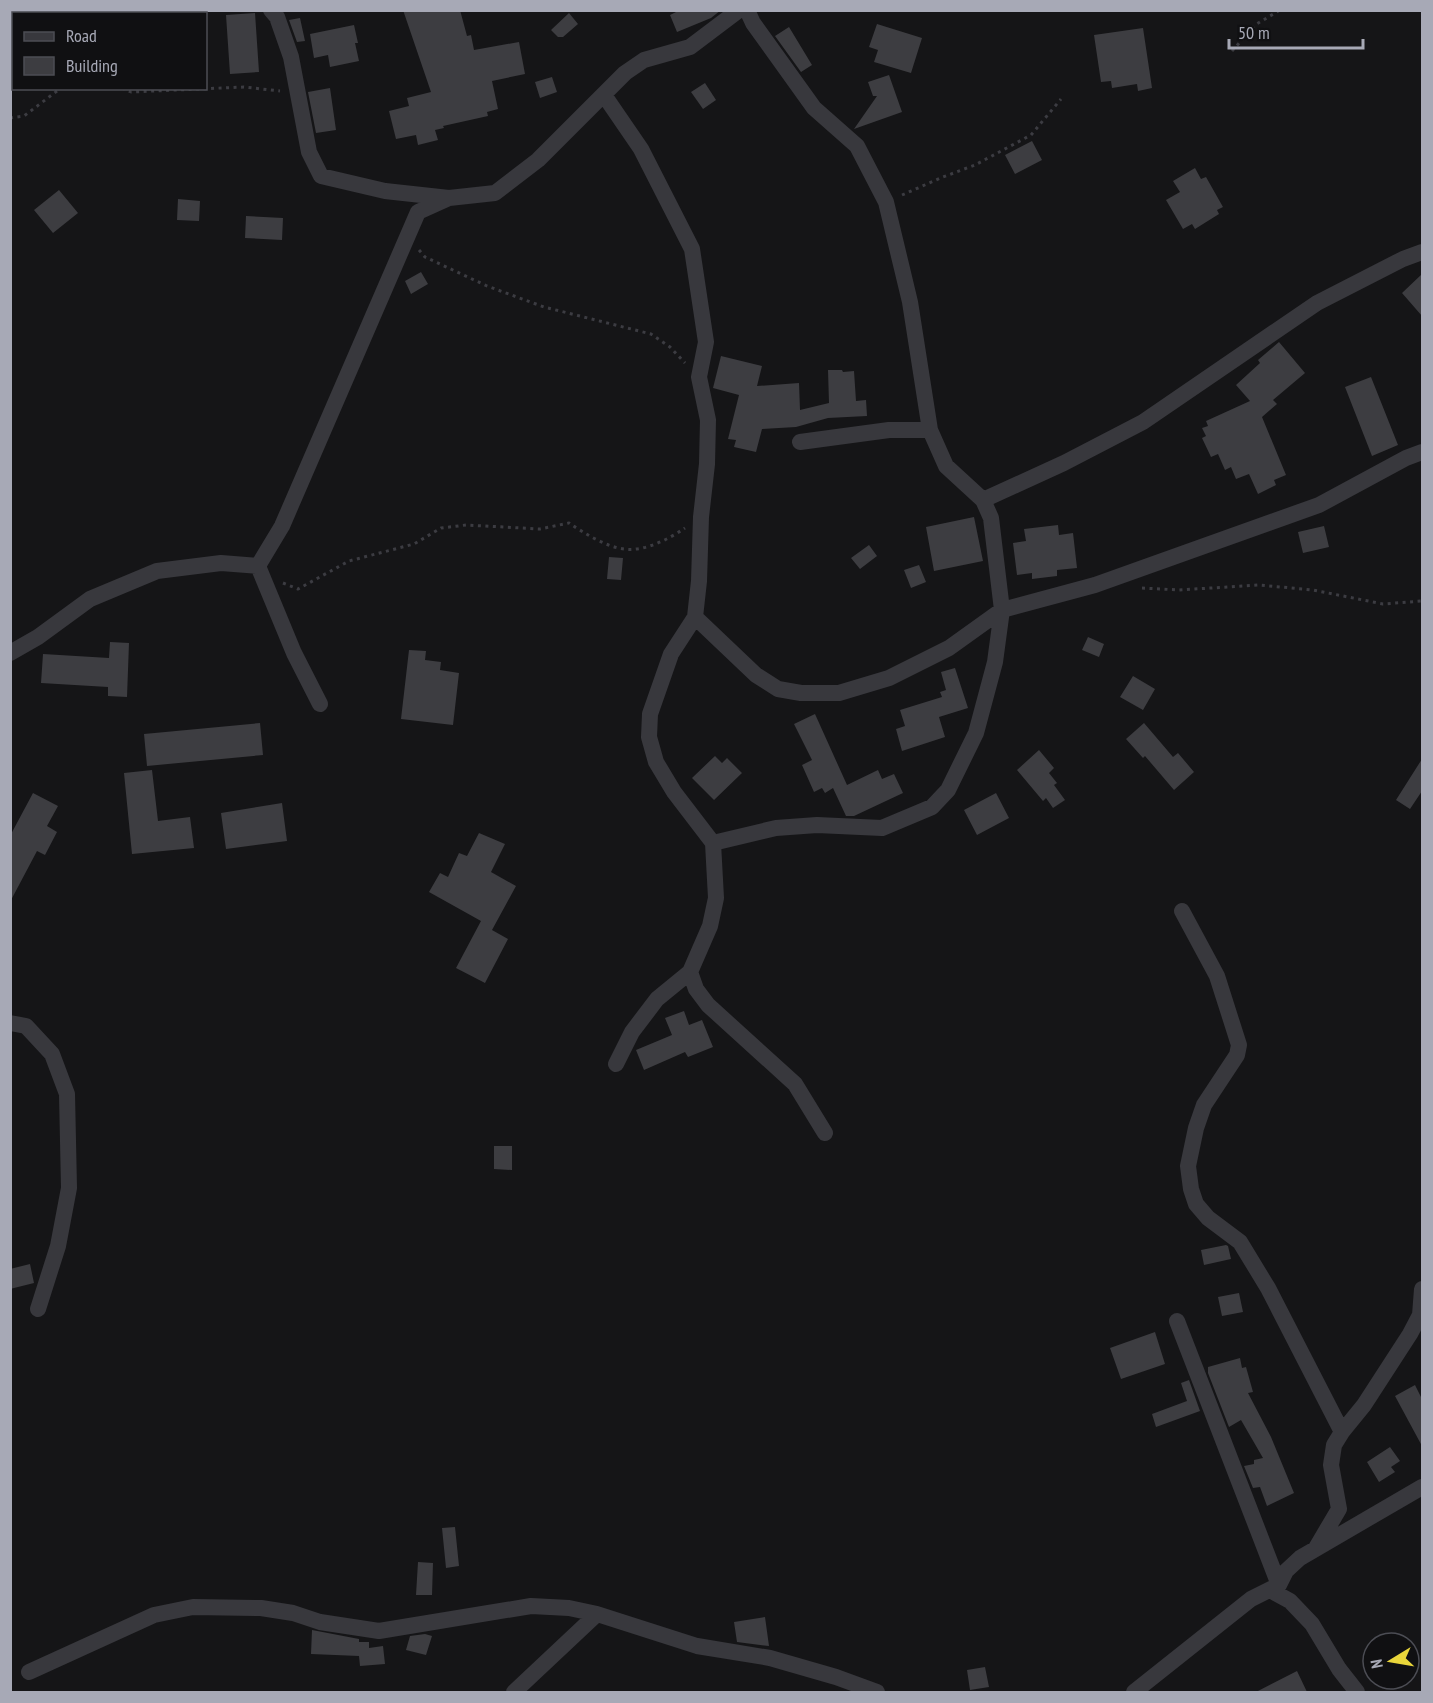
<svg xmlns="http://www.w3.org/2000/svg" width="1433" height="1703" font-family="'PT Sans Narrow',sans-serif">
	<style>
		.building { fill: #3d3d41 }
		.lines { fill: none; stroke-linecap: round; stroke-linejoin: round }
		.path { stroke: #3c3c42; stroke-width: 3; stroke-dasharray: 3 4.5; stroke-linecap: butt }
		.street { stroke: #38383d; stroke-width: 16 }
	</style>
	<rect width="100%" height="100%" fill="#151517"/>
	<path class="building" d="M403,10H460L467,36L471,35L474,50L519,42L525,74L492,81L498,109L487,112L488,116L443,126L444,128L435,130L438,140L418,145L416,135L396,139L389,111L409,106L407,98L431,92Z
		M680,10H721L711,18L677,32L670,15Z
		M255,13L259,72L230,74L226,15Z
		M569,13L578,24L563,37H558L551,30Z
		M300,18L305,41L297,42L289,20Z
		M877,24L922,38L911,73L874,62L878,50L869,47Z
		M354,25L358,43H355L359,61L330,67L328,55L314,58L310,34Z
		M789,27L812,65L801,72L775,36Z
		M1143,28L1152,88L1138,91L1137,84L1112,88L1111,81L1101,82L1094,35Z
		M889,75L902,112L854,129L877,96H873L868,82Z
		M552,77L557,92L540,98L535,82Z
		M705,83L716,100L703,109L691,92Z
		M330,88L336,130L316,133L308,92Z
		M1032,141L1042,160L1015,174L1005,155Z
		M1195,168L1201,179L1206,177L1223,207L1217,210L1219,214L1195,229L1192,224L1183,229L1166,200L1180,192L1173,181Z
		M59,190L78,213L53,233L34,210Z
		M178,199L200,201L199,221L177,220Z
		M246,216L283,218L282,240L245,238Z
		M421,272L428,284L411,294L405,281Z
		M1422,274V316L1402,293Z
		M1279,342L1305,373L1273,400L1277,404L1262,417L1286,475L1274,480L1276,485L1258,494L1249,474L1236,479L1231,467L1225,470L1218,454L1211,457L1202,438L1206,436L1202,428L1208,426L1206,421L1250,401L1236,385L1260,363L1258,360Z
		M721,356L762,366L757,386L799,383L800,410L829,403L828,370H842L843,372L854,371L856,401L866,400L867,416L828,418L796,427L762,429L756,452L734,447L736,440L728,439L739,395L713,388Z
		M1371,377L1398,445L1372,456L1345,387Z
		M974,517L983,561L934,571L926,527Z
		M1058,525L1059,535L1073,533L1077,568L1057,570V576L1032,579V573L1017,575L1013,543L1026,541L1024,529Z
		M1324,526L1329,547L1303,553L1298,532Z
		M869,545L877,556L860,569L851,558Z
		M609,557L623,558L621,580L607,579Z
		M919,565L926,582L911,588L904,570Z
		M1088,637L1104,644L1099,657L1082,650Z
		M110,642L129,643L127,697L108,696V687L41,683L43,654L109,658Z
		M409,650L426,651L425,660L441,662L440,670L459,673L453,725L401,719Z
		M955,668L968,708L939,717L945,737L902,751L896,729L905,726L900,710L942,697L940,692L946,690L941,672Z
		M1133,676L1155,689L1143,710L1120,697Z
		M815,714L847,785L878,770L882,779L894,774L903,793L854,816H846L833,788L825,793L822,788L814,792L802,765L812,760L794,724Z
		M260,723L263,755L147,766L144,734Z
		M1144,723L1173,757L1178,753L1194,772L1174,790L1145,756L1143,758L1126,739Z
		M1039,750L1054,768L1049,773L1057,783L1054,785L1065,800L1053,808L1046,798L1043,801L1017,770Z
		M715,756L722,763L727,758L742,773L714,800L692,778Z
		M1422,759V791L1410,809L1396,800Z
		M152,770L158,821L190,817L194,848L132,854L124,773Z
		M33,793L58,806L47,826L57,832L45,855L37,851L10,902V836Z
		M996,793L1009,818L977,835L964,810Z
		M282,803L287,841L226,849L221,813Z
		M479,833L505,844L491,872L516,886L492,930L508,939L485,983L456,968L481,921L429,892L440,873L448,877L459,853L467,856Z
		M684,1011L689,1025L702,1020L713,1047L688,1057L685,1052L644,1070L636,1050L672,1035L665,1018Z
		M494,1146H512V1170L494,1169Z
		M1226,1245L1228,1246L1231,1259L1204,1265L1201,1250Z
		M30,1264L34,1283L10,1289V1269Z
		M1239,1293L1243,1312L1222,1316L1218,1297Z
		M1155,1332L1165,1364L1121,1379L1110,1348Z
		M1240,1358L1242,1368L1246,1367L1253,1392L1248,1393L1271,1437L1294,1493L1267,1506L1260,1487L1253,1488L1244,1466L1254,1464V1460L1263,1458L1241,1420L1229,1427L1208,1373V1367Z
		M1189,1380L1200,1411L1156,1427L1152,1414L1187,1401L1181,1383Z
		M1415,1385L1422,1399V1446L1395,1396Z
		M1390,1447L1400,1461L1391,1467L1395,1472L1379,1482L1367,1462Z
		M455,1527L459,1566L446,1568L442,1528Z
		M418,1562L433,1563L432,1595H416Z
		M765,1617L769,1646L737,1642L734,1622Z
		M312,1630L359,1639V1642H369V1648L383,1646L385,1664L360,1666L359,1656L311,1654Z
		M425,1634L432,1636L426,1655L406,1650L410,1636Z
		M985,1667L989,1687L970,1690L967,1670Z
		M1297,1671L1307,1692H1256Z"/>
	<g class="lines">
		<path class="path" d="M1232,51L1255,25L1280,10
			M122,88L131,92L244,87L280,91
			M10,118L24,116L61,88
			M902,195L943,177L975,165L1031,135L1061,99
			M419,250L425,257L487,286L544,307L651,334L670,347L685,363
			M283,583L298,589L349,561L414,544L441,528L466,525L540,529L569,523C584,533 606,547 624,549C644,552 669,539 685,528
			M1142,588L1179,590L1259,585L1313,590L1383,604L1422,601"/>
		<path class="street" d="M271,10L277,17L291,57L309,152L321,176L385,191L449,198
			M604,95L641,149L692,249L706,342L699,377L708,420L707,464L701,517L699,581L695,617L671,654L650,714L649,737L656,762L674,792L713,843L716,898L710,926L690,972L696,989L708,1005L795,1084L825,1133
			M800,442L889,430H930
			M983,500L1064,463L1143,422L1317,303L1403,259L1422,252
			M258,566L282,526L418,212L449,198L495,193L538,160L625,73L644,60L690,47L739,10
			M258,566L294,653L320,704
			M695,617L756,675L778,689L801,693H839L889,678L949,648L1002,610L1095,585L1319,505L1406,458L1422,452
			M10,653L38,637L90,599L157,571L221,563L258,566
			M713,843L776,828L817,825L882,828L932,807L948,790L976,733L995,662L1002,610L991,518L983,500L946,466L930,430L910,302L886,202L857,146L814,108L753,23L747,10
			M1182,911L1217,976L1239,1045L1237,1055L1204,1105L1196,1128L1188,1166L1191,1189L1196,1204L1208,1218L1240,1242L1268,1288L1342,1432
			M10,1023L26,1026L52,1054L67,1094L69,1188L58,1246L38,1309
			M616,1064L632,1032L657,999L690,972
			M1177,1321L1279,1585
			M1316,1548L1339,1509L1331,1465L1334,1445L1342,1432L1364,1405L1410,1334L1420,1315L1422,1289
			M1270,1590L1290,1601L1312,1624L1339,1669L1357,1692
			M29,1672L154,1615L193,1607L261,1608L293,1613L320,1622L379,1631L531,1606L569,1608L597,1614L697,1646L770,1658L836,1677L877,1692
			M514,1692L597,1614
			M1134,1692L1251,1599L1279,1585L1286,1571L1300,1558L1422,1487"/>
	</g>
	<rect width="1433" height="1703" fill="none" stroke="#a7a9b6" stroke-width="24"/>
	<rect x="12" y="12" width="195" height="78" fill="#101012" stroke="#4c4d54" stroke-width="1.5"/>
	<rect x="24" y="32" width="30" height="9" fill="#38383d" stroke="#4c4d54" stroke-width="1.5"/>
	<text x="66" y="42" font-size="18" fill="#a7a9b6">Road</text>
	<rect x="24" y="57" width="30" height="18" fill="#3d3d41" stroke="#4c4d54" stroke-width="1.5"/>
	<text x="66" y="72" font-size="18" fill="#a7a9b6">Building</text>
	<g transform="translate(1391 1661) rotate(259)"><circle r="28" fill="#101012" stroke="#4c4d54" stroke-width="1.5"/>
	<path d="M0-4.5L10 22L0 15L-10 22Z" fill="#e9d63b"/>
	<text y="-9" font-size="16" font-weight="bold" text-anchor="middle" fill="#a7a9b6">N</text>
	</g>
	<path d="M1229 39v9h134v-9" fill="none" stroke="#a7a9b6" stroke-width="3"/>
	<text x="1238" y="39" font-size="18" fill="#a7a9b6" stroke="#101012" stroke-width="4.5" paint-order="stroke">50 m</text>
</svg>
